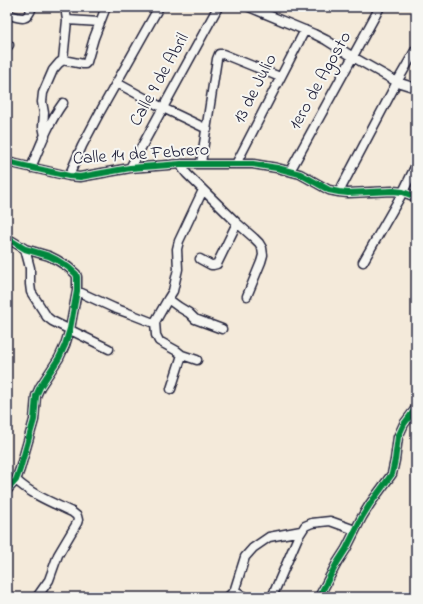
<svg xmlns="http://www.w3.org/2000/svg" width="423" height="604" font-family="'Indie Flower',sans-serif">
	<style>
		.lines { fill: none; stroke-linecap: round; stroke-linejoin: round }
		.minor-casing { stroke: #22223b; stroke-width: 11 }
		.minor { stroke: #f6f6f2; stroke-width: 8 }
		.cycleway-casing { stroke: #f6f6f2; stroke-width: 8 }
		.cycleway { stroke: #00873e; stroke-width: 6 }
		.labels { text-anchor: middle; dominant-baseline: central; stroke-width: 4; stroke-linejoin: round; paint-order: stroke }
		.street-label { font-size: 18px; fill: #22223b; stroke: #f6f6f2 }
	</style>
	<rect width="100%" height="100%" fill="#f4eada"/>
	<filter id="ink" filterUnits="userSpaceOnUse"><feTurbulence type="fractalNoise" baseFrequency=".025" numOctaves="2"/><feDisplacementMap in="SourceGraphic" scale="8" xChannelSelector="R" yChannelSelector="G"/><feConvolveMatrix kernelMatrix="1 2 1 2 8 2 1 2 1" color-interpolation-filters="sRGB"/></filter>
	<g filter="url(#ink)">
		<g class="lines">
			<g class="minor-casing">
				<path id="minor" d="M249,7L314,34L326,40L353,57L397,82L416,88
					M7,14C20,18 27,23 32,7
					M67,20L100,22
					M7,45H9
					M63,60L67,20L65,7
					M117,83L163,108L207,129
					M45,136L43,126L44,113L42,102L43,93L53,70L59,63L63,60L83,64H85L87,62L94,38L106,7
					M7,162L69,176L80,177L130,168L181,164H253L277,168L300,174L329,190L339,192L348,193L393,191L403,192L416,197
					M201,163L217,59L219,54H223L280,77
					M181,164L183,169L187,174L237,223L254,238L259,243L262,248L263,255L261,262L247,296
					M236,164L305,30
					M31,168C40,146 49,122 63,103
					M130,168L218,7
					M290,171L380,7
					M69,176L82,146L100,112L159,7
					M339,192L397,82L416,49
					M7,238L25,249L49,256L57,260L68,267L76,274L77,277V291L70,329L65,345L59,358L40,387L36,396L34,420L20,469L16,480L7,490
					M25,249L30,268V284L31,292L47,317L52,321L109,349
					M200,259L211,265H213L217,264L237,223
					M363,262L403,192L416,165
					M77,291L114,308L128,313L151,322H155
					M168,299L179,307L189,313L195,319L222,329
					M197,360L182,355L177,351L159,341L156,335L155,322L168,299L173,291L178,269L177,249L179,241L203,190
					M171,389L182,355
					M16,480C32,495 53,503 72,512L77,516L78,520L77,523L58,555L49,580L37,597
					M234,592L239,593L245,597
					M228,597L232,593L234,592L245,557L253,548L269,537L301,531
					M272,597L298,537L305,526L312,523L330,521L355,530
					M319,597L337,563L346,549L362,517L370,504L392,474L395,460L398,437L404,424L416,408"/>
			</g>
			<use href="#minor" class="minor"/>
			<g class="cycleway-casing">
				<path id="cycleway" d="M7,162L69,176L80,177L130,168L181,164H253L277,168L300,174L329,190L339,192L348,193L393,191L403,192L416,197
					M7,238L25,249L49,256L57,260L68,267L76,274L77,277V291L70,329L65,345L59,358L40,387L36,396L34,420L20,469L16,480L7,490
					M319,597L337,563L346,549L362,517L370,504L392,474L395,460L398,437L404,424L416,408"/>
			</g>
			<use href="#cycleway" class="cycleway"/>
		</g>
	</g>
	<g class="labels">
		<g class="street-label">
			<text transform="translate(160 80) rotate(-61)">Calle 9 de Abril</text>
			<text transform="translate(321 81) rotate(-61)">1ero de Agosto</text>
			<text transform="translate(256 89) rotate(-63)">13 de Julio</text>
			<text transform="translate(141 155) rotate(-4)">Calle 14 de Febrero</text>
		</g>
	</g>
	<rect width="423" height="604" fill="none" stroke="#f6f6f2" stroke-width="24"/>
	<rect x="12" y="12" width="399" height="580" fill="none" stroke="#22223b" stroke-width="1.5" filter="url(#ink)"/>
</svg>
